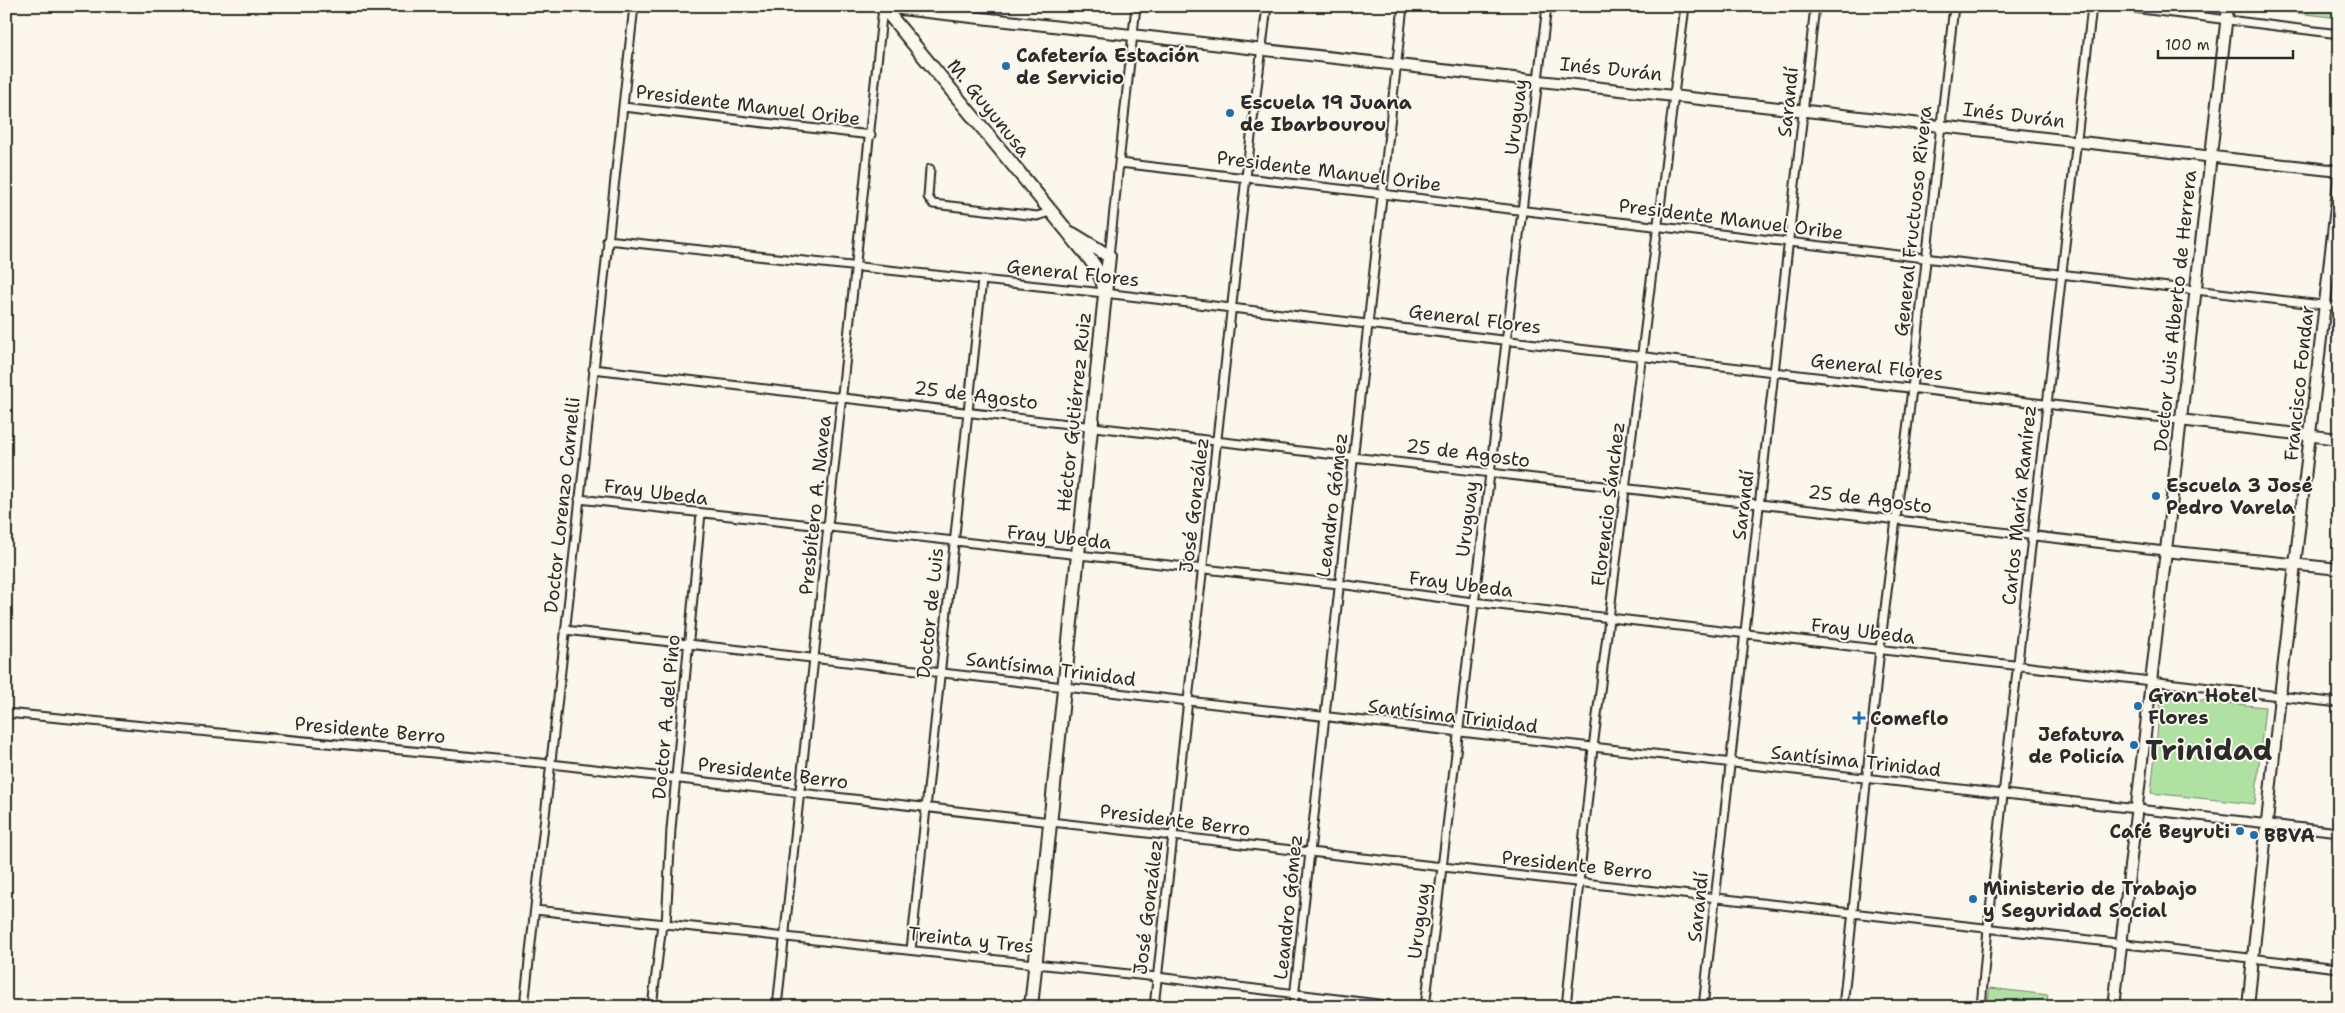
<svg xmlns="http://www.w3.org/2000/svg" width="2345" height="1013" font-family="'Shantell Sans',sans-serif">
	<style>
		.green { fill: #afe1a2; stroke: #6d8666 }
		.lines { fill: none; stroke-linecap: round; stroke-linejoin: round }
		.street-casing { stroke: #2b2b2b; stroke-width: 11 }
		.secondary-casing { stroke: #2b2b2b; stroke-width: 14 }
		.highway-casing { stroke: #2b2b2b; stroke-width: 16 }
		.street { stroke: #fbf7ec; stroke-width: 7 }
		.secondary { stroke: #fbf7ec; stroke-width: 10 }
		.highway { stroke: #fbf7ec; stroke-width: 12 }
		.poi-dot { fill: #1f6fb2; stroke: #fbf7ec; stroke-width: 2 }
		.labels { text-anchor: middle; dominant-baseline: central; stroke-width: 4; stroke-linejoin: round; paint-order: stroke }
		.poi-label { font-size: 19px; font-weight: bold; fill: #2b2b2b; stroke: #fbf7ec; text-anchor: start }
		.street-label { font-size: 19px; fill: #2b2b2b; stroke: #fbf7ec }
		.town-label { font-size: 29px; font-weight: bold; fill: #2b2b2b; stroke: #fbf7ec }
	</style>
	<rect width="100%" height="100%" fill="#fbf7ec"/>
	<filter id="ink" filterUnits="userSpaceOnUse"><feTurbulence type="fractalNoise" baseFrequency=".02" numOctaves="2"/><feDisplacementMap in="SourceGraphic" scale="10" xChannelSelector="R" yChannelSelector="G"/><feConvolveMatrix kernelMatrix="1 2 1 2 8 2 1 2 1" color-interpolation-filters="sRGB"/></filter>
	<g filter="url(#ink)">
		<path class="green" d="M2240,6H2339V18L2239,6Z
			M2161,696L2265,707L2255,804L2151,793Z
			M1990,988L2048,995L2046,1007H1987Z"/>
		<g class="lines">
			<g class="street-casing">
				<path id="street" d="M2117,6L2339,34
					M623,107L871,135
					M1120,163L2339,307
					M930,169L928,197L933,204L1037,216L1050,212
					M607,240L1104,293L2180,420
					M1109,256L1136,6
					M593,369L2165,551
					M579,499L1339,584L1473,602L2339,703
					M565,630L2339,832
					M6,713L551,764L1310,852L2339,968
					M535,910L1157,977L1403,1007
					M666,925L671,829L701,513
					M911,950L982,280
					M524,1007L634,6
					M652,1007L662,924
					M777,1007L883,7
					M1154,1007L1246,177L1267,6
					M1293,1007L1403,6
					M1425,1007L1547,6
					M1566,1007L1593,748L1685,6
					M1703,1007L1815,6
					M1843,1007L1880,649L1912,389L1954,6
					M1981,1007L1988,928L2092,6"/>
			</g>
			<g class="secondary-casing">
				<path id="secondary" d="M883,7L2339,171
					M2180,420L2339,439
					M2165,551L2339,569
					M2114,1007L2228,6
					M2248,1007L2280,696L2339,181"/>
			</g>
			<g class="highway-casing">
				<path id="highway" d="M879,6L883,7L1068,232C1081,249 1100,267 1104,288
					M1073,234L1109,256
					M1031,1007L1109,256"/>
			</g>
			<use href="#street" class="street"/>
			<use href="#secondary" class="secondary"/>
			<use href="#highway" class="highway"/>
		</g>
	</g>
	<g class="poi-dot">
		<circle cx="1006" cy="66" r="5"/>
		<circle cx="1230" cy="113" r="5"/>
		<circle cx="2156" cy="496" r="5"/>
		<circle cx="2138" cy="706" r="5"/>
		<path d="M1856.5 710.5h5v5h5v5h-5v5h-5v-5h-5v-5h5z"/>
		<circle cx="2134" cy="745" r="5"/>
		<circle cx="2240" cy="831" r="5"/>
		<circle cx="2254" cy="835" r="5"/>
		<circle cx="1973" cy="899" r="5"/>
	</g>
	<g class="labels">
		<g class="poi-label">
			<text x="1016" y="55">Cafetería Estación<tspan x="1016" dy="22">de Servicio</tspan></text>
			<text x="1240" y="102">Escuela 19 Juana<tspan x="1240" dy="22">de Ibarbourou</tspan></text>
			<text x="2166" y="485">Escuela 3 José<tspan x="2166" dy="22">Pedro Varela</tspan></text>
			<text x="2148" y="695">Gran Hotel<tspan x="2148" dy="22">Flores</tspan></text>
			<text x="1870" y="718">Comeflo</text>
			<text x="2124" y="734" text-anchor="end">Jefatura<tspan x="2124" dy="22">de Policía</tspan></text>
			<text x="2230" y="831" text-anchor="end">Café Beyruti</text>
			<text x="2264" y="835">BBVA</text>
			<text x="1983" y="888">Ministerio de Trabajo<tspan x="1983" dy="22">y Seguridad Social</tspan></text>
		</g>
		<g class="street-label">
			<text transform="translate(1611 69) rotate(6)">Inés Durán</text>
			<text transform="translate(1788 102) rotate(-84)">Sarandí</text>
			<text transform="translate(748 105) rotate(7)">Presidente Manuel Oribe</text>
			<text transform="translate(989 108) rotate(51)">M. Guyunusa</text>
			<text transform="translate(2014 115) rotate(7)">Inés Durán</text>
			<text transform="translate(1516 117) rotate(-83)">Uruguay</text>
			<text transform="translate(1329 171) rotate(7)">Presidente Manuel Oribe</text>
			<text transform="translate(1731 219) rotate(7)">Presidente Manuel Oribe</text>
			<text transform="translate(1913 221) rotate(-84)">General Fructuoso Rivera</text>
			<text transform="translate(1073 273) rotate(6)">General Flores</text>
			<text transform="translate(2175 311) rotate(-84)">Doctor Luis Alberto de Herrera</text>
			<text transform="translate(1475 319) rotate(7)">General Flores</text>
			<text transform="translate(1877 367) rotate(6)">General Flores</text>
			<text transform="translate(2299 383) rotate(-84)">Francisco Fondar</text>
			<text transform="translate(976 395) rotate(7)">25 de Agosto</text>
			<text transform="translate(1074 412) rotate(-84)">Héctor Gutiérrez Ruiz</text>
			<text transform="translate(1468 453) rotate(7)">25 de Agosto</text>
			<text transform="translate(656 492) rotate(7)">Fray Ubeda</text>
			<text transform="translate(1870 499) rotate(7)">25 de Agosto</text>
			<text transform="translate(1608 504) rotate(-83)">Florencio Sánchez</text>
			<text transform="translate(562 505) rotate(-84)">Doctor Lorenzo Carnelli</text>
			<text transform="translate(815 505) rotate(-84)">Presbítero A. Navea</text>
			<text transform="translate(1194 505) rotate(-83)">José González</text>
			<text transform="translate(1332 505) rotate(-83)">Leandro Gómez</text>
			<text transform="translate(1743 505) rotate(-83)">Sarandí</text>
			<text transform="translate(2019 505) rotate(-84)">Carlos María Ramírez</text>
			<text transform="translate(1467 519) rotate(-83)">Uruguay</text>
			<text transform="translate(1059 537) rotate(6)">Fray Ubeda</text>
			<text transform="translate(1461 584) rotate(7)">Fray Ubeda</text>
			<text transform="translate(930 613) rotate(-84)">Doctor de Luis</text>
			<text transform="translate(1863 631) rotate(7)">Fray Ubeda</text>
			<text transform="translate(1051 669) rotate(7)">Santísima Trinidad</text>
			<text transform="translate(1453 716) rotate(7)">Santísima Trinidad</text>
			<text transform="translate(666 717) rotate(-85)">Doctor A. del Pino</text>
			<text transform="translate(370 730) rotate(5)">Presidente Berro</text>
			<text transform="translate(1856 761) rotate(6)">Santísima Trinidad</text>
			<text transform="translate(773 773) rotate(7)">Presidente Berro</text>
			<text transform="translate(1175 820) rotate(7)">Presidente Berro</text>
			<text transform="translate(1577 865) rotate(6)">Presidente Berro</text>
			<text transform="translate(1148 907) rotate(-83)">José González</text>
			<text transform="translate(1288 907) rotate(-84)">Leandro Gómez</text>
			<text transform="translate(1698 907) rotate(-84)">Sarandí</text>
			<text transform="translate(1419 921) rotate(-83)">Uruguay</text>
			<text transform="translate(971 940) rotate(6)">Treinta y Tres</text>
		</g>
		<g class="town-label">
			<text x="2209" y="749">Trinidad</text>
		</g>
	</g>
	<rect width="2345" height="1013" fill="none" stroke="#fbf7ec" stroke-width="25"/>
	<rect x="12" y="12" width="2320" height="988" fill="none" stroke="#2b2b2b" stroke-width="2" filter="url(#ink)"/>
	<path d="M2158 50v8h135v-8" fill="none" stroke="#2b2b2b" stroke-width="2.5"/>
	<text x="2165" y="50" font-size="15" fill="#2b2b2b" stroke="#fbf7ec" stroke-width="4" paint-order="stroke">100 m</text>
</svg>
